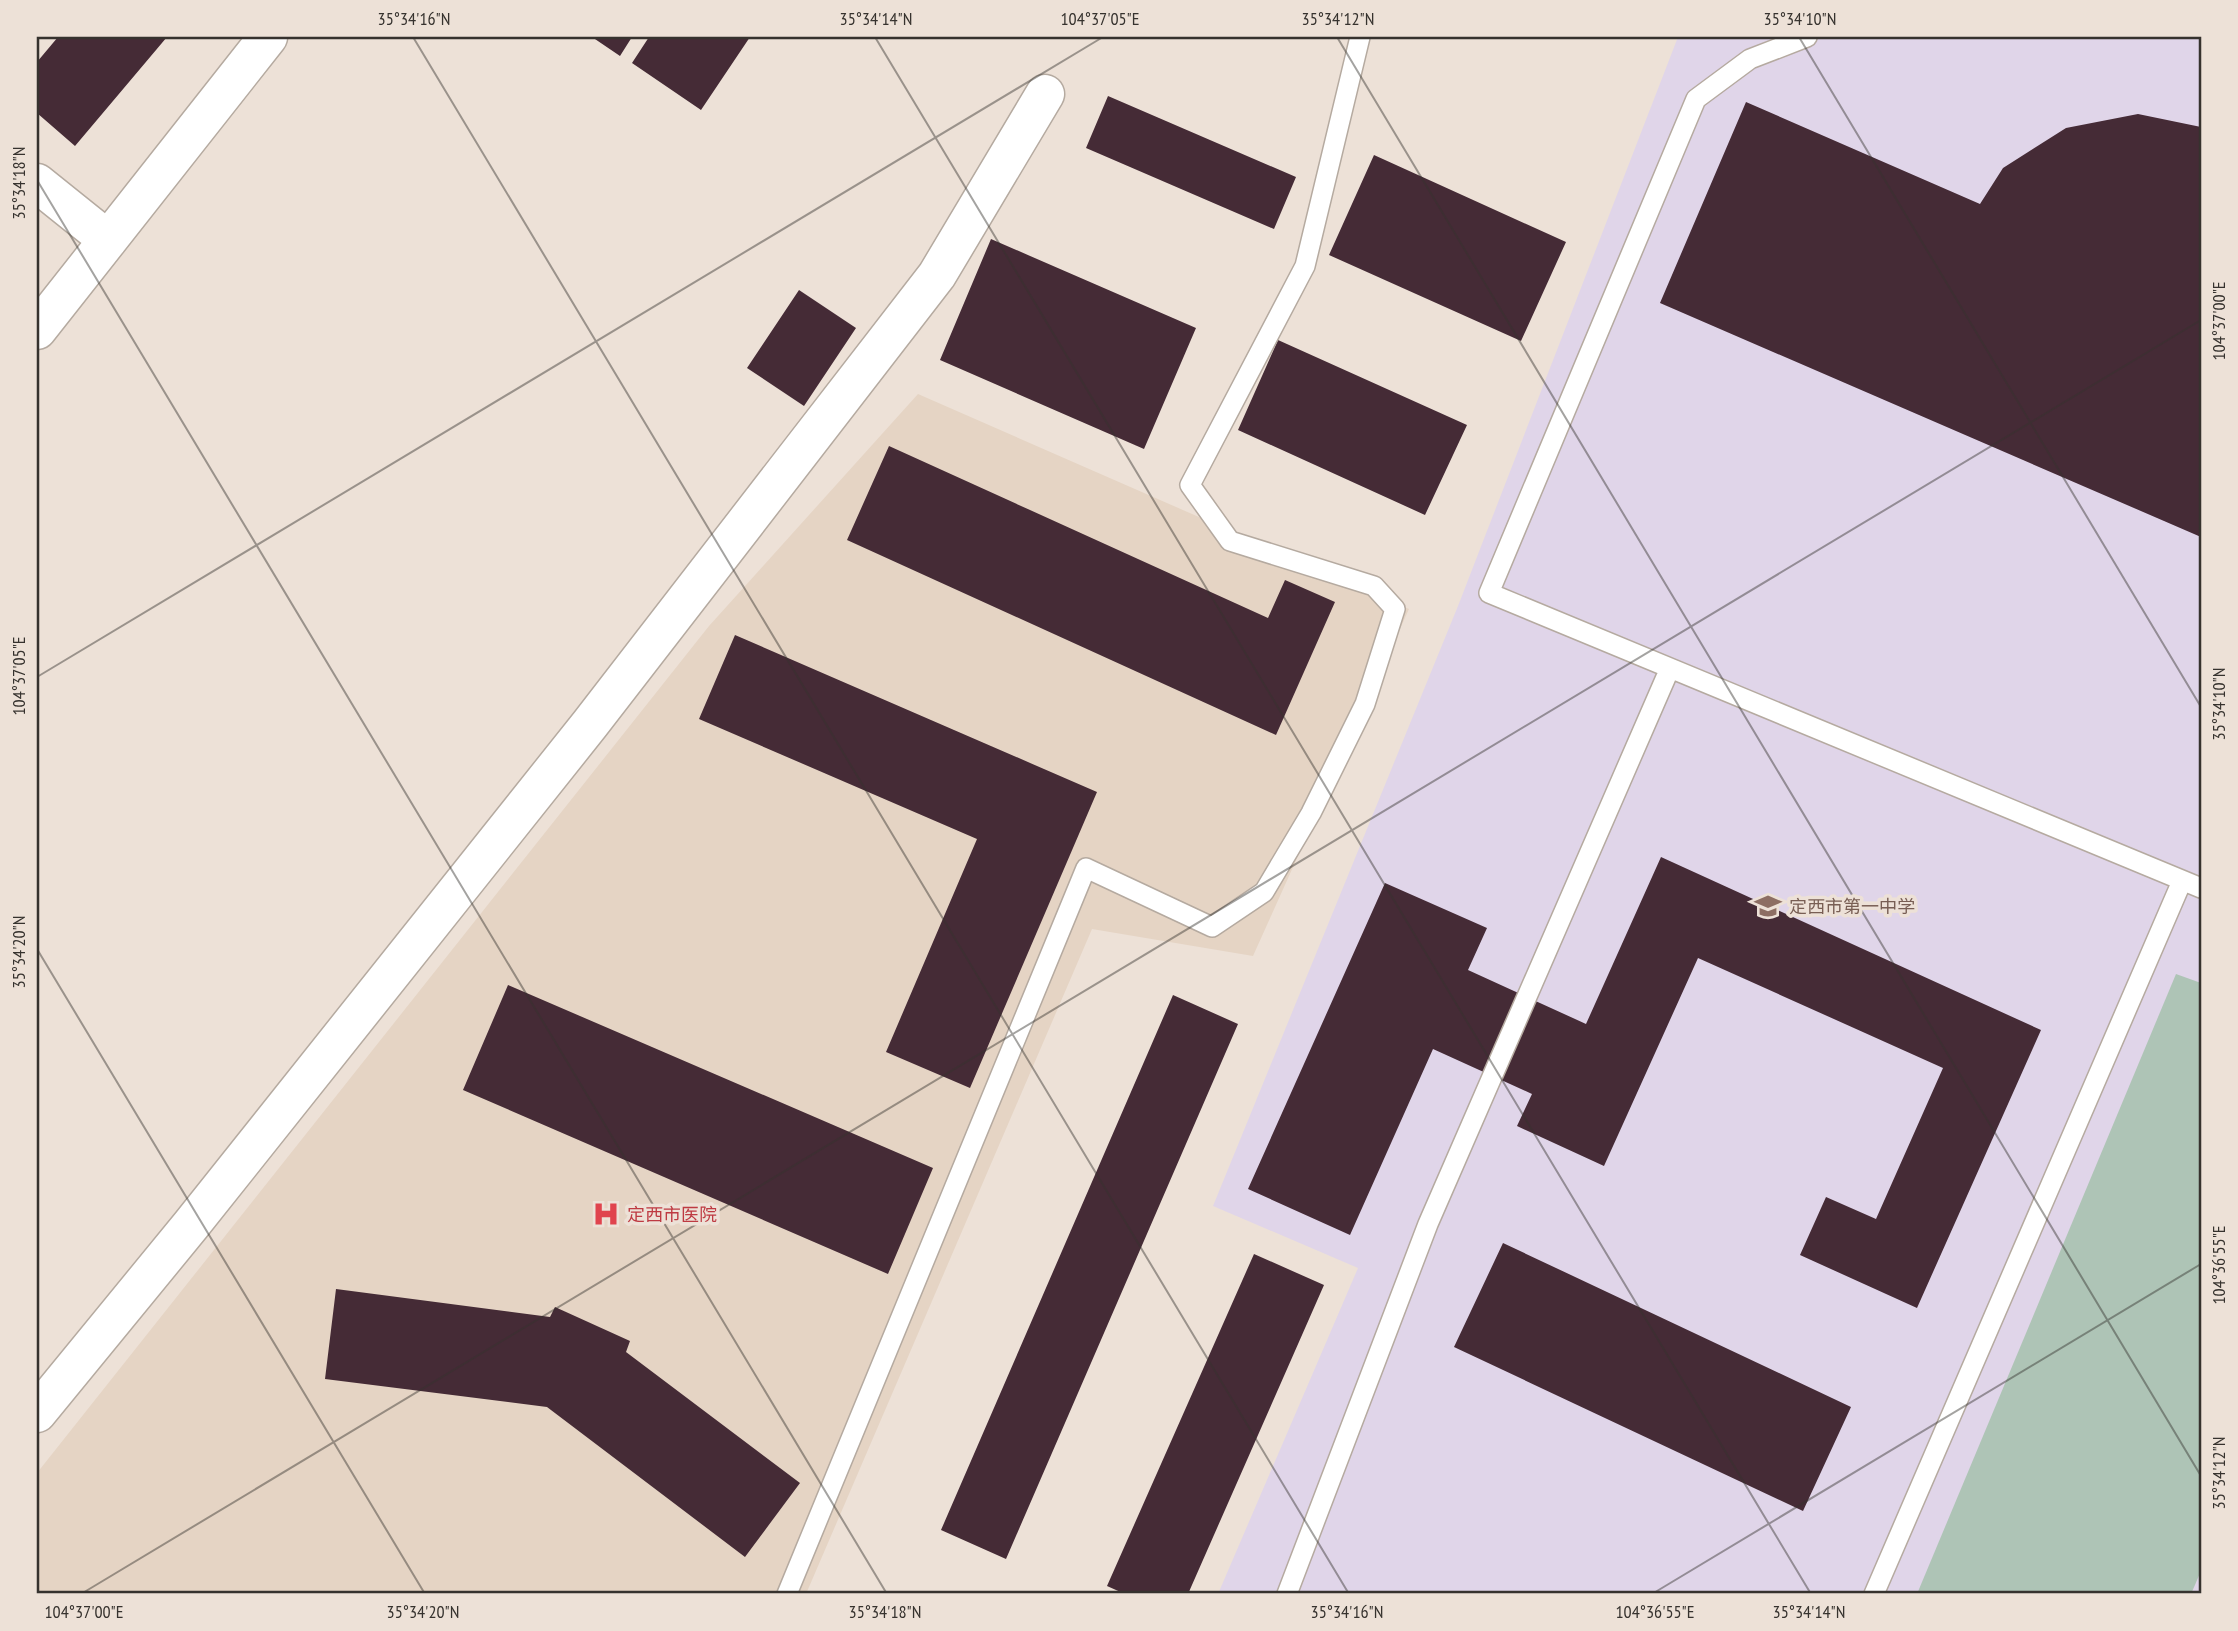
<svg xmlns="http://www.w3.org/2000/svg" width="2238" height="1631" font-family="'PT Sans Narrow','Noto Sans SC',sans-serif">
	<style>
		.built { fill: #e5d4c4 }
		.education { fill: #e0d5e9 }
		.green { fill: #aec4b6 }
		.building { fill: #452b36 }
		.lines { fill: none; stroke-linecap: round; stroke-linejoin: round }
		.lane-casing { stroke: #b5aaa0; stroke-width: 22 }
		.street-casing { stroke: #b5aaa0; stroke-width: 41 }
		.lane { stroke: #fff; stroke-width: 19 }
		.street { stroke: #fff; stroke-width: 38 }
		.ticks { fill: none; stroke: #36322e; stroke-width: 2; stroke-opacity: 0.45 }
		.labels { text-anchor: middle; dominant-baseline: central; stroke-width: 7; stroke-linejoin: round; paint-order: stroke }
		.education-label { font-size: 18px; fill: #785e54; stroke: #ede1d7; text-anchor: start }
		.health-label { font-size: 18px; fill: #be3a42; stroke: #ede1d7; text-anchor: start }
		.neatline { fill: none; stroke: #36322e; stroke-width: 2.5 }
		.ticks-label { font-size: 18px; text-anchor: middle; fill: #36322e }
	</style>
	<rect width="100%" height="100%" fill="#ede1d7"/>
	<path class="built" d="M918,394L1409,609L1253,956L1092,929L806,1594H37V1473L709,626Z"/>
	<path class="education" d="M1678,37H2201V1594H1218L1358,1268L1213,1206L1458,606Z"/>
	<path class="green" d="M2176,974L2201,983V1571L2191,1594H1917Z"/>
	<path class="building" d="M58,37H167L75,146L37,113V62Z
		M592,37H632L620,56Z
		M649,37H750L701,110L632,63Z
		M1108,96L1296,177L1274,229L1086,148Z
		M1746,102L1980,204L2003,168L2066,128L2138,114L2201,127V537L1660,303Z
		M1374,155L1566,242L1521,341L1329,255Z
		M991,239L1196,328L1144,449L940,360Z
		M799,290L856,328L804,406L747,368Z
		M1278,340L1467,425L1425,515L1238,430Z
		M889,446L1268,618L1285,580L1335,602L1276,735L847,540Z
		M735,635L1097,792L970,1088L886,1052L977,839L699,719Z
		M1661,857L2041,1030L1917,1308L1800,1255L1826,1197L1876,1219L1943,1068L1698,958L1604,1166L1517,1126L1532,1094L1433,1049L1350,1235L1248,1189L1385,883L1487,928L1468,970L1586,1024Z
		M508,985L933,1168L888,1274L463,1090Z
		M1173,995L1238,1024L1006,1559L941,1530Z
		M1503,1243L1851,1407L1803,1511L1454,1347Z
		M1254,1254L1324,1285L1188,1594H1125L1107,1586Z
		M336,1289L550,1317L555,1307L630,1341L626,1352L800,1483L745,1557L547,1407L325,1379Z"/>
	<g class="lines">
		<g class="lane-casing">
			<path id="lane" d="M1807,37L1750,59L1696,99L1489,593L2201,888
				M787,1594L1086,868L1212,927L1264,892L1311,813L1365,704L1395,609L1374,586L1230,541L1190,485L1305,266L1360,37
				M1287,1594L1428,1224L1670,668
				M1874,1594L2182,881"/>
		</g>
		<g class="street-casing">
			<path id="street" d="M37,183L108,240
				M37,330L268,37
				M37,1413L191,1225L590,724L937,275L1045,94"/>
		</g>
		<use href="#lane" class="lane"/>
		<use href="#street" class="street"/>
	</g>
	<path class="ticks" d="M413,37L1349,1594M875,37L1811,1594M1337,37L2201,1476M1799,37L2201,707M37,180L887,1594M37,677L1103,37M37,949L425,1594M81,1594L2201,320M1652,1594L2201,1264"/>
	<defs>
		<g id="school-bare" transform="scale(2.1)"><path d="M0-5L7-2L0 1L-7-2ZM-4 1L0 2.5L4 1V4Q0 6-4 4Z" fill="#8d6e63" stroke="#ede1d7" stroke-width="2.5" paint-order="stroke"/></g>
		<g id="hospital-bare" transform="scale(2.1)"><path d="M-5-5h3v3.5h4V-5h3V5h-3V1.5h-4V5h-3Z" fill="#e0444e" stroke="#ede1d7" stroke-width="2.5" paint-order="stroke"/></g>
	</defs>
	<g fill-rule="evenodd">
		<use href="#school-bare" x="1768" y="906"/>
		<use href="#hospital-bare" x="606" y="1214"/>
	</g>
	<g class="labels">
		<g class="education-label">
			<text x="1789" y="906">定西市第一中学</text>
		</g>
		<g class="health-label">
			<text x="627" y="1214">定西市医院</text>
		</g>
	</g>
	<rect width="2238" height="1631" fill="none" stroke="#ede1d7" stroke-width="77"/>
	<rect x="38" y="38" width="2162" height="1554" class="neatline"/>
	<g class="ticks-label">
		<text x="414" y="25">35°34'16"N</text>
		<text x="876" y="25">35°34'14"N</text>
		<text x="1100" y="25">104°37'05"E</text>
		<text x="1338" y="25">35°34'12"N</text>
		<text x="1800" y="25">35°34'10"N</text>
		<text transform="translate(19 183) rotate(-90)" y="6">35°34'18"N</text>
		<text transform="translate(2219 321) rotate(-90)" y="6">104°37'00"E</text>
		<text transform="translate(19 676) rotate(-90)" y="6">104°37'05"E</text>
		<text transform="translate(2219 704) rotate(-90)" y="6">35°34'10"N</text>
		<text transform="translate(19 952) rotate(-90)" y="6">35°34'20"N</text>
		<text transform="translate(2219 1265) rotate(-90)" y="6">104°36'55"E</text>
		<text transform="translate(2219 1473) rotate(-90)" y="6">35°34'12"N</text>
		<text x="84" y="1618">104°37'00"E</text>
		<text x="423" y="1618">35°34'20"N</text>
		<text x="885" y="1618">35°34'18"N</text>
		<text x="1347" y="1618">35°34'16"N</text>
		<text x="1655" y="1618">104°36'55"E</text>
		<text x="1809" y="1618">35°34'14"N</text>
	</g>
</svg>
